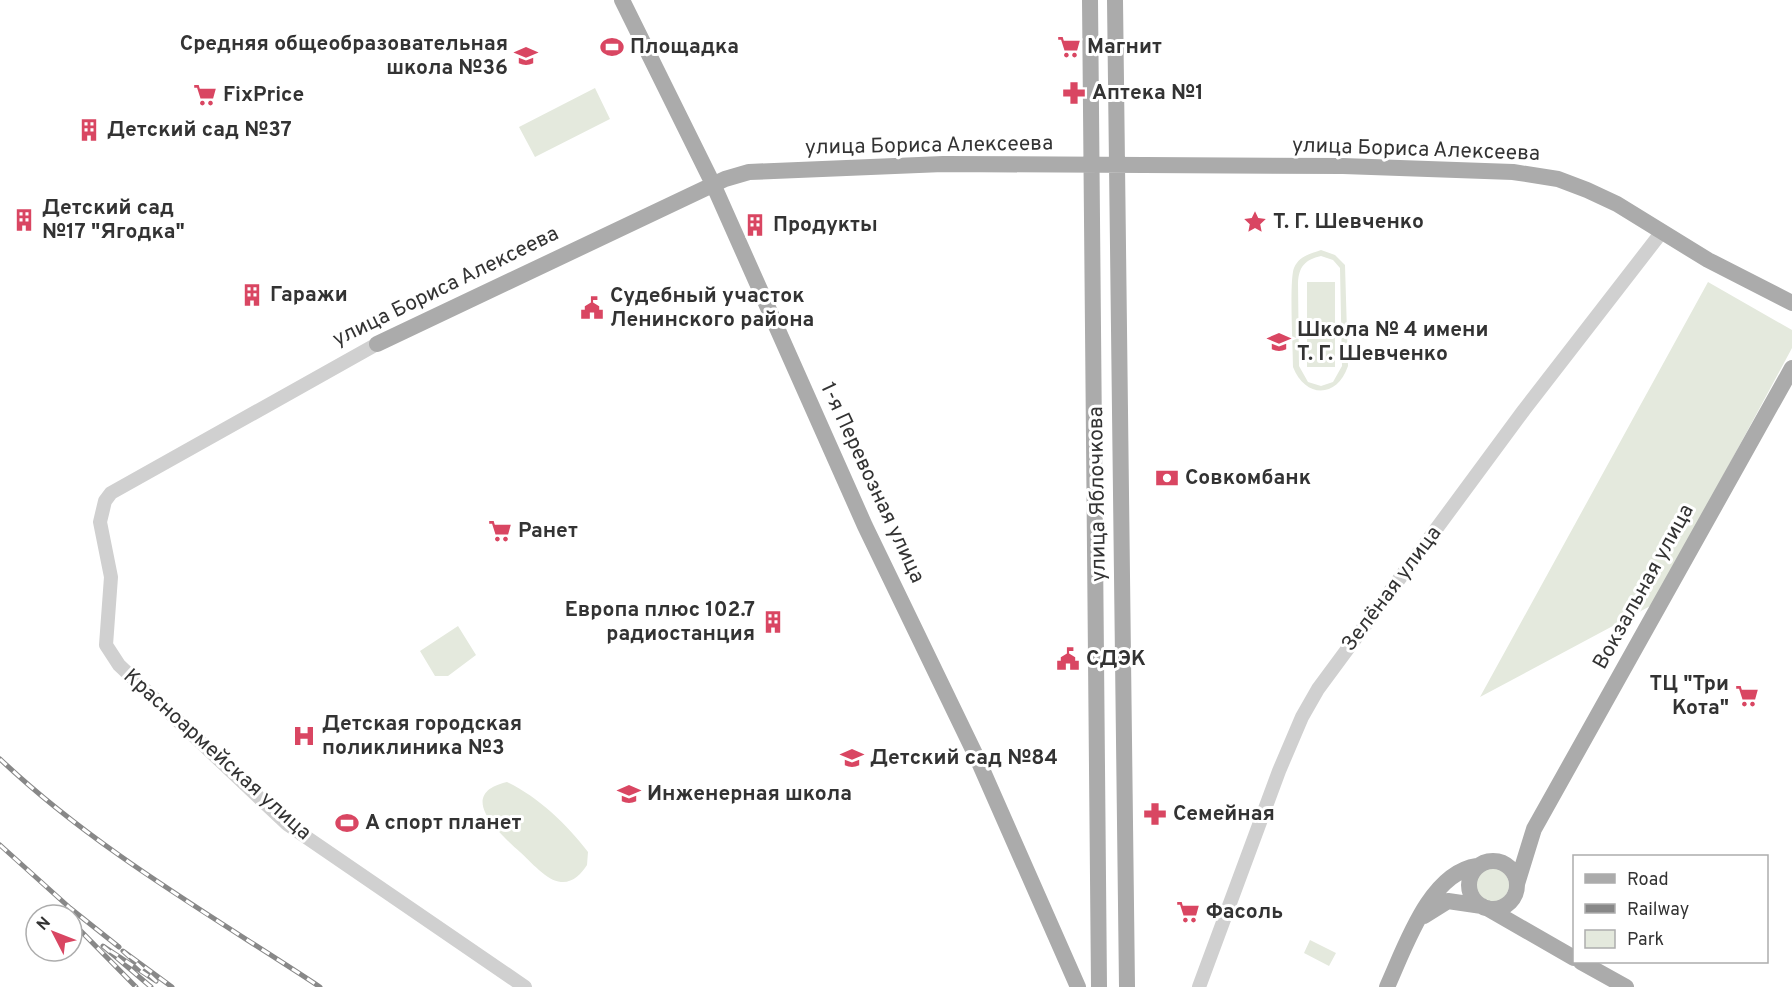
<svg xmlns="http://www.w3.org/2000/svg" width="1792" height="987" font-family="Overpass,sans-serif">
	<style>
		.green { fill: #e4e9dd; fill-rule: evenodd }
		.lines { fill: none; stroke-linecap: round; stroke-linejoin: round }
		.minor { stroke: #d0d0d0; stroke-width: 14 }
		.major { stroke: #ababab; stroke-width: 16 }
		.rail-casing { stroke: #888; stroke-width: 5 }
		.rail { stroke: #fff; stroke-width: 3; stroke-dasharray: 9; stroke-linecap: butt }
		.labels { text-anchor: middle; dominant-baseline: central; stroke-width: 6; stroke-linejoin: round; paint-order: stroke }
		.poi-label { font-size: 21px; font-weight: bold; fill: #333; stroke: #fff; text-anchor: start }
		.street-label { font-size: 21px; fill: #333; stroke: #fff }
	</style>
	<rect width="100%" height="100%" fill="#fff"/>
	<path class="green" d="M595,88L610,119L535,157L519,127Z
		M1321,250L1335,255L1345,265L1348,366C1337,399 1305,398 1293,367C1293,349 1289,280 1294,268C1299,256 1310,254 1321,250ZM1321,256L1333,260L1340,268L1342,366L1333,382L1321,386L1308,382L1299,366L1298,283C1299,266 1305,260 1321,256Z
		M1307,282H1335V325H1307Z
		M1708,282L1792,330V348L1654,604L1480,697Z
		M1307,330H1335V367H1307Z
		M458,626L476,655L448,676H435L420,651Z
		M507,782C537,796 568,825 588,852L587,865C581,874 573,883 561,882C547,881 530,861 520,852C499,833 455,794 507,782Z
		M1475 885a17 17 0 1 1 34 0a17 17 0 1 1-34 0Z
		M1310,940L1336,953L1329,966L1304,953Z"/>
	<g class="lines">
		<path class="minor" d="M377,344L111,493L105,501L100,522L111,577L106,645L119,665L287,824L525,987
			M1199,987L1279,771L1302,717L1318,689L1524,410L1661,233"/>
		<path class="major" d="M622,0L713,184L865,526L978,760L1078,987
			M1090,0L1099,987
			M1115,0L1127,987
			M377,344L725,179L749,172L943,164L1343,166L1513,172L1558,179L1587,190L1617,204L1708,260L1792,303
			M1469 885a24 24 0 1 1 48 0a24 24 0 1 1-48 0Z
			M1517,884L1534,829L1792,368
			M1487,908L1574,958
			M1424,916L1448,901L1482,906
			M1581,962L1626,987
			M1387,987C1405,948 1429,873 1477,866"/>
		<g class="rail-casing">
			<path id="rail" d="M0,759C95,849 211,915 320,987
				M0,845L70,908L119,947
				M72,922L136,987
				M151,987L103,946L156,981L123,951L172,987"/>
		</g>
		<use href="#rail" class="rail"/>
	</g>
	<defs>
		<g id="stadium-bare" transform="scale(1.8)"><path d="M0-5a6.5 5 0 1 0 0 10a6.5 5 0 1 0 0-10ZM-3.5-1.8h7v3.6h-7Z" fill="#d94662" stroke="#fff" stroke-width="2.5" paint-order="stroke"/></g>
		<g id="supermarket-bare" transform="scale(1.8)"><path d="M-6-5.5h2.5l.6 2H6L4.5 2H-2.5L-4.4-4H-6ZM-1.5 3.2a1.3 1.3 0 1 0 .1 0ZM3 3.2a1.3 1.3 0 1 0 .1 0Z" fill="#d94662" stroke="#fff" stroke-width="2.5" paint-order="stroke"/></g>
		<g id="school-bare" transform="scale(1.8)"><path d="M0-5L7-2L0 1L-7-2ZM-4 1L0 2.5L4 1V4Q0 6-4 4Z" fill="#d94662" stroke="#fff" stroke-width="2.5" paint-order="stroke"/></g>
		<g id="pharmacy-bare" transform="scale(1.8)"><path d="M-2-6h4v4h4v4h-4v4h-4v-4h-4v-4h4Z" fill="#d94662" stroke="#fff" stroke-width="2.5" paint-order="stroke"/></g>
		<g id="building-bare" transform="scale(1.8)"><path d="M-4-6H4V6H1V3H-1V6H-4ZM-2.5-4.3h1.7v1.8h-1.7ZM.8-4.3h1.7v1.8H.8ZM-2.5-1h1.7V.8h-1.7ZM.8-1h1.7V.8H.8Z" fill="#d94662" stroke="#fff" stroke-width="2.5" paint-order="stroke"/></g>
		<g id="sight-bare" transform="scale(1.8)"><path d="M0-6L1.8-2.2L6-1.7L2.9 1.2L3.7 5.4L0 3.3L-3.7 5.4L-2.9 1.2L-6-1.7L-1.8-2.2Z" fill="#d94662" stroke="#fff" stroke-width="2.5" paint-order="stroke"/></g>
		<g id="civic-bare" transform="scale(1.8)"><path d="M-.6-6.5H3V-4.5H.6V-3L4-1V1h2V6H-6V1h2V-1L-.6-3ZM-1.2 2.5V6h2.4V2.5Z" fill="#d94662" stroke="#fff" stroke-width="2.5" paint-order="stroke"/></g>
		<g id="bank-bare" transform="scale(1.8)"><path d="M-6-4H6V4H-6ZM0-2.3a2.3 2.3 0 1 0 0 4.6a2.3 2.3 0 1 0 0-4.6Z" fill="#d94662" stroke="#fff" stroke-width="2.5" paint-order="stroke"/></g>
		<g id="hospital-bare" transform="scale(1.8)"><path d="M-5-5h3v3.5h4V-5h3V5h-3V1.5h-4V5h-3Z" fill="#d94662" stroke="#fff" stroke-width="2.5" paint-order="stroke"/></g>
	</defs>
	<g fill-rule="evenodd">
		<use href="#stadium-bare" x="612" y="47"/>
		<use href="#supermarket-bare" x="1069" y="47"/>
		<use href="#school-bare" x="526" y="56"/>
		<use href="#pharmacy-bare" x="1074" y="93"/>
		<use href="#supermarket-bare" x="205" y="95"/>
		<use href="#building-bare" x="89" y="130"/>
		<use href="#building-bare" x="24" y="220"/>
		<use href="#sight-bare" x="1255" y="222"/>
		<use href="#building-bare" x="755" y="225"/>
		<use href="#building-bare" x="252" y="295"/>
		<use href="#civic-bare" x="592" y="308"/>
		<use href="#school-bare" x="1279" y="342"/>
		<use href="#bank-bare" x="1167" y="478"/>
		<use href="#supermarket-bare" x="500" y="531"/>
		<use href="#building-bare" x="773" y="622"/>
		<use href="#civic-bare" x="1068" y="659"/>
		<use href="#supermarket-bare" x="1747" y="696"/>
		<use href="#hospital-bare" x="304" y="736"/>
		<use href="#school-bare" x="852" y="758"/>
		<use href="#school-bare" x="629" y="794"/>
		<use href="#pharmacy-bare" x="1155" y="814"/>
		<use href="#stadium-bare" x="347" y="823"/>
		<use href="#supermarket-bare" x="1188" y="912"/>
	</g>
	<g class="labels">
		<g class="poi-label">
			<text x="508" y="44" text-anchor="end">Средняя общеобразовательная<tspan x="508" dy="24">школа №36</tspan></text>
			<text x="630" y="47">Площадка</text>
			<text x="1087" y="47">Магнит</text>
			<text x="1092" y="93">Аптека №1</text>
			<text x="223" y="95">FixPrice</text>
			<text x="107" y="130">Детский сад №37</text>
			<text x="42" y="208">Детский сад<tspan x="42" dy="24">№17 "Ягодка"</tspan></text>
			<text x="1273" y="222">Т. Г. Шевченко</text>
			<text x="773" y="225">Продукты</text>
			<text x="270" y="295">Гаражи</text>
			<text x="610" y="296">Судебный участок<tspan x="610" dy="24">Ленинского района</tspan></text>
			<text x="1297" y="330">Школа № 4 имени<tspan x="1297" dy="24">Т. Г. Шевченко</tspan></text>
			<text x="1185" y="478">Совкомбанк</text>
			<text x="518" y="531">Ранет</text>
			<text x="755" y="610" text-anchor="end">Европа плюс 102.7<tspan x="755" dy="24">радиостанция</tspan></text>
			<text x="1086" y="659">СДЭК</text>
			<text x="1729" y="684" text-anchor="end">ТЦ "Три<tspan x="1729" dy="24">Кота"</tspan></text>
			<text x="322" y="724">Детская городская<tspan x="322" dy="24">поликлиника №3</tspan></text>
			<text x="870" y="758">Детский сад №84</text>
			<text x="647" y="794">Инженерная школа</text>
			<text x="1173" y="814">Семейная</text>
			<text x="365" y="823">А спорт планет</text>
			<text x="1206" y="912">Фасоль</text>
		</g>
		<g class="street-label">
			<text transform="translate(929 146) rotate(-1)">улица Бориса Алексеева</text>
			<text transform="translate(1416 150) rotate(2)">улица Бориса Алексеева</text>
			<text transform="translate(446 287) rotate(-26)">улица Бориса Алексеева</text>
			<text transform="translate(872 483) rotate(65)">1-я Перевозная улица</text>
			<text transform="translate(1098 494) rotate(-91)">улица Яблочкова</text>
			<text transform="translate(1644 587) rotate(-61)">Вокзальная улица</text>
			<text transform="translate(1392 589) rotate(-53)">Зелёная улица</text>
			<text transform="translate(217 755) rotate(42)">Красноармейская улица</text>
		</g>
	</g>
	<rect x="1573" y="855" width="195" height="108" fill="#ffffff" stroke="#adadad" stroke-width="1.5"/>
	<rect x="1585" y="874" width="30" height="9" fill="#ababab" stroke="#adadad" stroke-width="1.5"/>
	<text x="1627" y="885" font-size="18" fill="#333333">Road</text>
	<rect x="1585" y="904" width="30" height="9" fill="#888888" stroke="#adadad" stroke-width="1.5"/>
	<text x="1627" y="915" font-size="18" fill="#333333">Railway</text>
	<rect x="1585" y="930" width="30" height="18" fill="#e4e9dd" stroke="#adadad" stroke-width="1.5"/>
	<text x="1627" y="945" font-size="18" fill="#333333">Park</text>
	<g transform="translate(54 933) rotate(312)"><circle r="28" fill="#ffffff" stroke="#adadad" stroke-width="1.5"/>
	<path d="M0-4.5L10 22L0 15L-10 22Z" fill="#d94662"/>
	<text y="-9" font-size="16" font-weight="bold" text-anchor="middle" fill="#333333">N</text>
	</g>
</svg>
